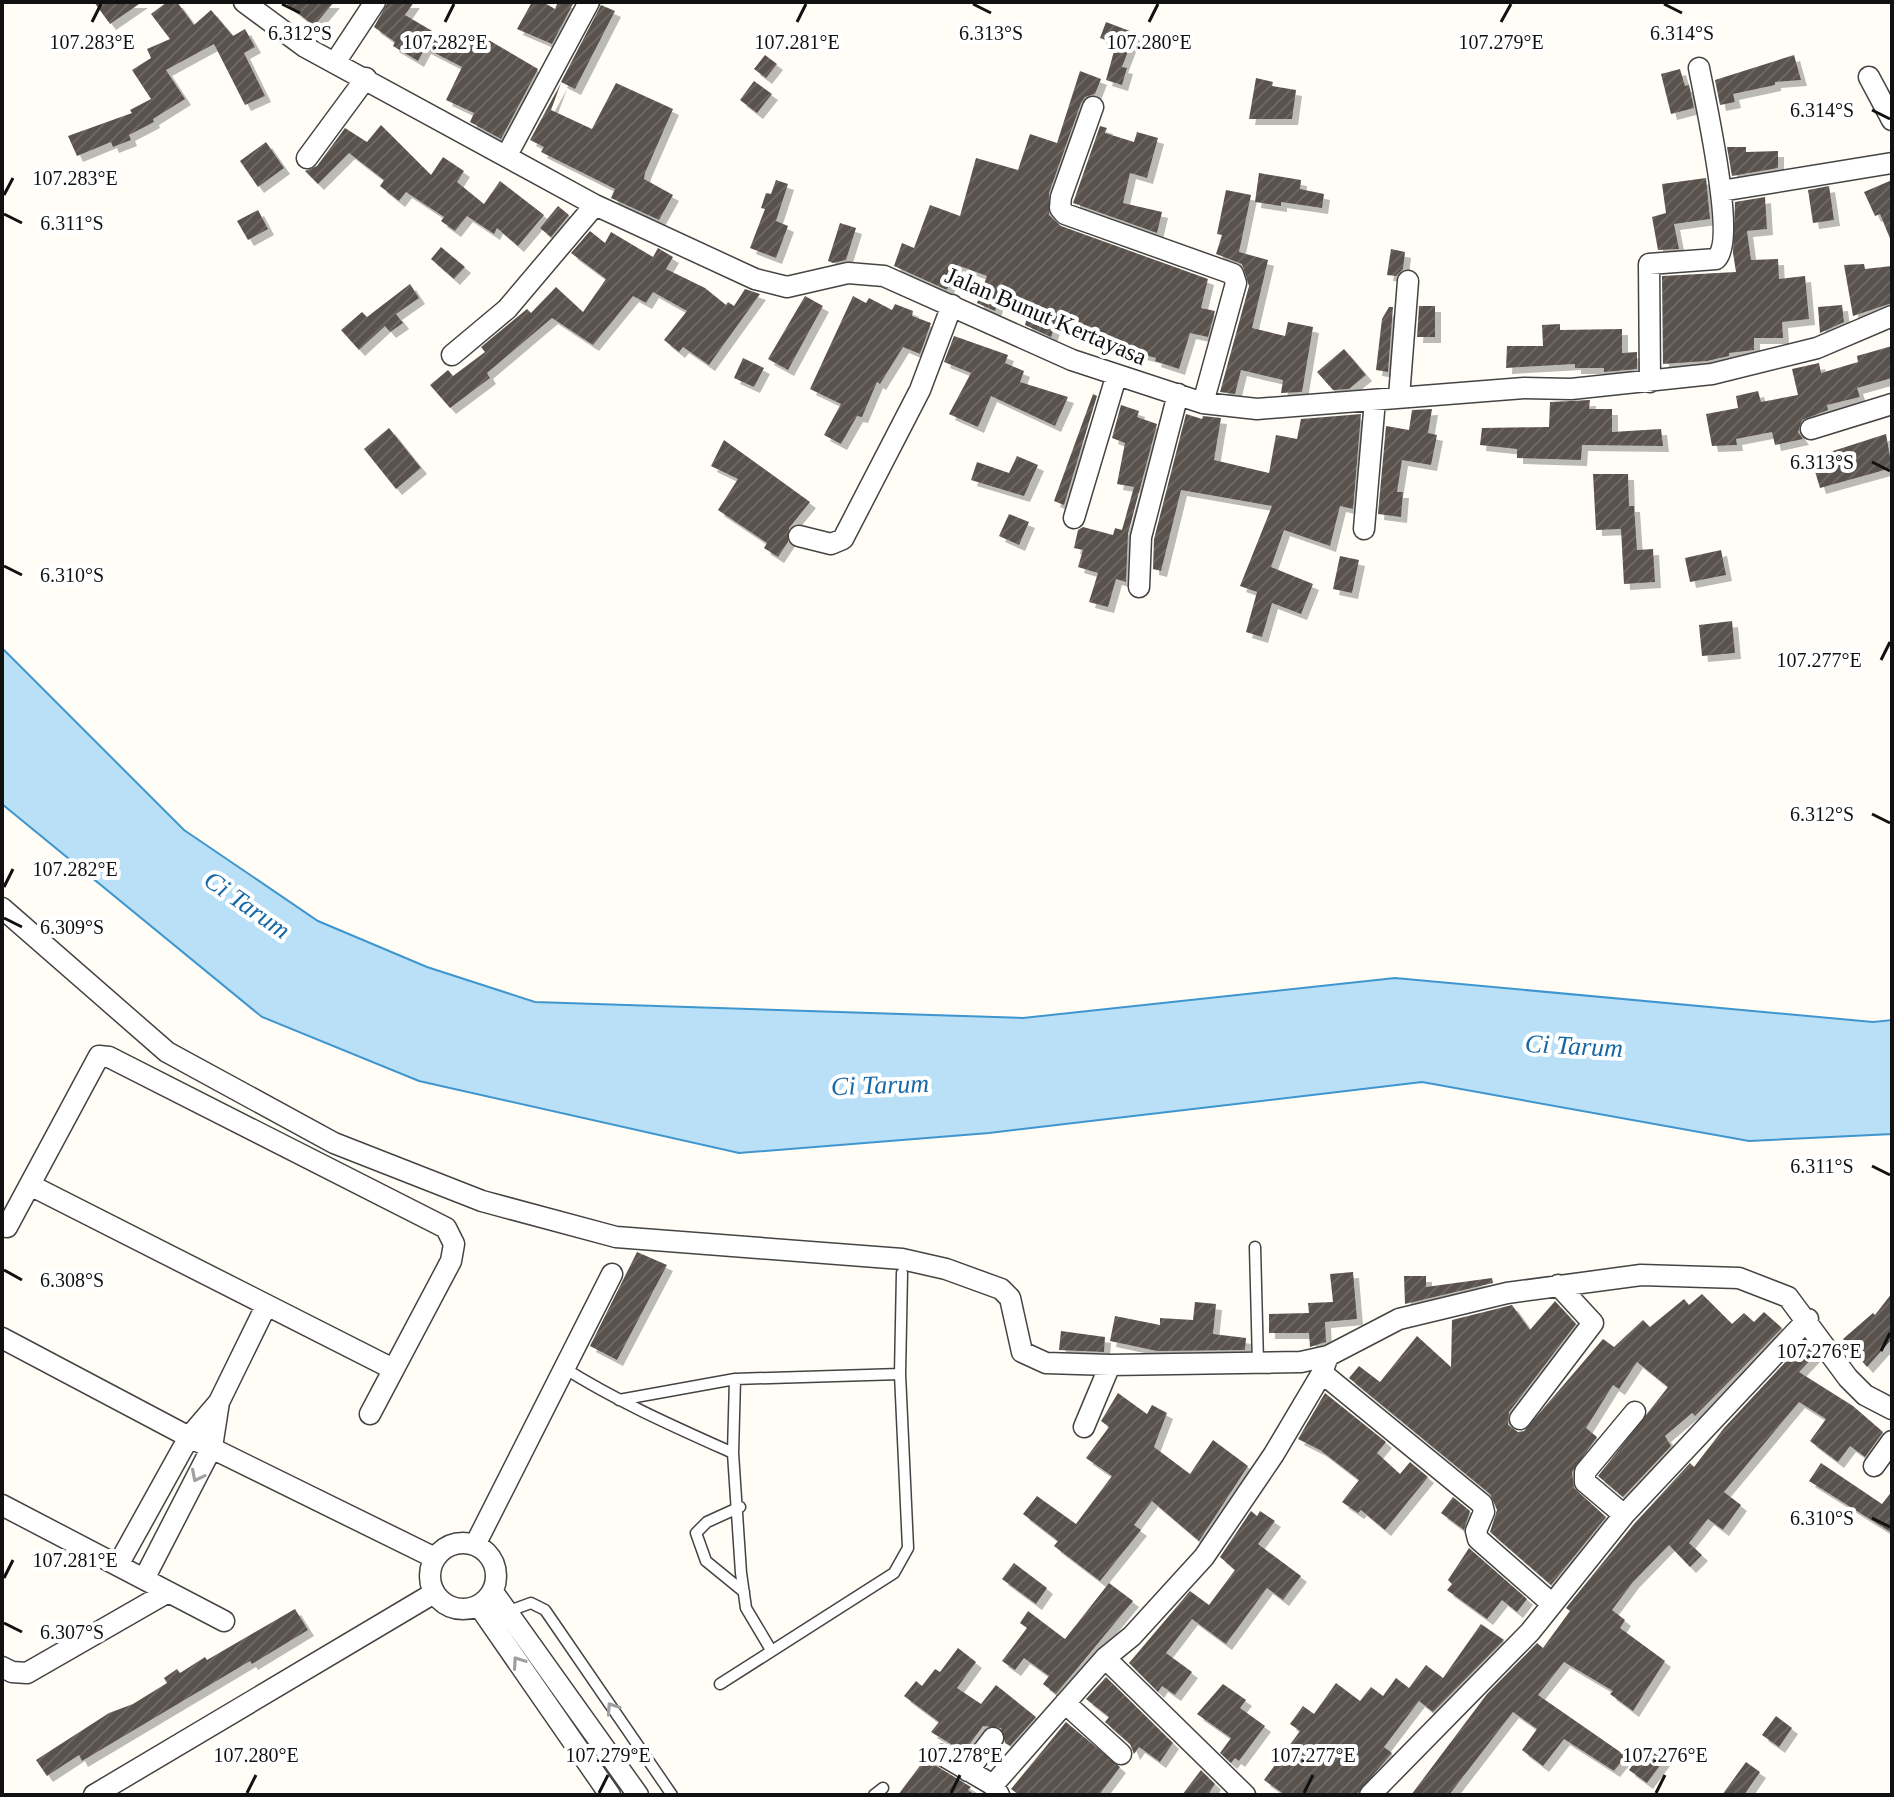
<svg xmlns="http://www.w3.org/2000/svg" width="1894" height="1797" font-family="Georgia,serif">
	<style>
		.water { fill: #b9e0f7; stroke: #3f96cf; stroke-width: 2 }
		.building { fill: url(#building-hatch); filter: url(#shadow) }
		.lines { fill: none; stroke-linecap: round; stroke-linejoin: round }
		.service-casing { stroke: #444; stroke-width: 13 }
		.minor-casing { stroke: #444; stroke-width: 23 }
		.service { stroke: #fff; stroke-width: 10 }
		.minor { stroke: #fff; stroke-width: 20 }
		.oneway { stroke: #a0a0a0 }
		.ticks { fill: none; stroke: #111; stroke-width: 3 }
		.labels { text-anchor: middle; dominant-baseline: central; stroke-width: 8; stroke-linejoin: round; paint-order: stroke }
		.street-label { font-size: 24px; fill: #111; stroke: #fff }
		.water-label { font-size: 26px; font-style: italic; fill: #1768a6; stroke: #fff }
		.ticks-label { font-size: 20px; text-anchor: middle; fill: #111; stroke: #fff; stroke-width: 8; stroke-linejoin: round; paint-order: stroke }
	</style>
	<defs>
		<pattern id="building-hatch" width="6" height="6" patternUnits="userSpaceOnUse" patternTransform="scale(2)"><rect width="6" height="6" fill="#5a524d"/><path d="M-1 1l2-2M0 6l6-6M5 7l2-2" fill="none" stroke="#6d6662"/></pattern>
		<filter id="shadow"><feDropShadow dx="6" dy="6" stdDeviation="0" flood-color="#0004"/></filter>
	</defs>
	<rect width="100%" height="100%" fill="#fffdf5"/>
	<path class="water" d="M2,648L184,830L318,921L427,967L535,1002L1023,1018L1395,978L1873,1022L1892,1020V1134L1749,1141L1422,1082L989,1133L739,1153L419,1081L262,1017L2,804Z"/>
	<path class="building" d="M94,2H142L110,24Z
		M167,2H177L194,25L211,10L233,36L245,29L255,47L244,53L265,96L245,105L214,44L166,70L185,99L153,119L154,122L129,135L131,140L113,147L111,142L77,156L68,136L132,113L130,110L151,99L132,70L151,58L147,49L170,39L151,14Z
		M284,2H334L314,26Z
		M388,2H414L405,15L439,35L441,31L468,45L475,32L538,69L501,139L470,122L474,113L446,100L462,67L425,48L418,61L393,46L395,42L374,27Z
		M532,2H543L555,9L558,2H574L552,44L517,29Z
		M601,5L615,11L575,89L561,82Z
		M1106,22L1135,33L1122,67L1127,68L1122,85L1106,80L1116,44L1100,38Z
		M765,55L777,64L766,78L754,69Z
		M1794,55L1801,80L1775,82V85L1733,94L1735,102L1720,105L1715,80Z
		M1680,69L1685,86L1689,85L1694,108L1671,114L1661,74Z
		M1080,71L1101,79L1095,94L1085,97L1081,103L1049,193V215L1061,226L1208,279L1201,308L1215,311L1208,337L1190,333L1179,369L1155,361L1156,358L1104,344L1107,334L1057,319L1051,337L1025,325L1030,307L1001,294L995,311L977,303L987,276L957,265L947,290L894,266L902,243L914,248L930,205L960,216L976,158L1018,170L1030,134L1057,143Z
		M1256,78L1273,82L1272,86L1296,90L1292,119H1249Z
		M754,81L772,94L757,113L740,100Z
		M561,83L551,110L592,129L616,83L673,109L645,173L644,179L673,195L659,220L611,198L615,189L541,152L544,147L530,140Z
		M381,125L431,175L443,157L464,171L457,182L484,204L500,181L544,215L518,246L497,228L494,234L467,216L455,231L441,221L444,217L406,192L399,201L380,186L384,180L349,153L318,184L305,171L317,166L345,128L367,142Z
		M1100,126L1107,128L1105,133L1134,142L1137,132L1158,138L1147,178L1130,173L1123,203L1162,212L1157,233L1073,203Z
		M266,142L284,168L258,187L240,161Z
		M1727,147H1746V152L1778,151V168L1732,176Z
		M1259,173L1301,180L1300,189L1324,194L1322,208L1281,202V206L1255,202Z
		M1706,178L1710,219L1674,224L1679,249L1658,250L1652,217L1666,213L1662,184Z
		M776,180L788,184L776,221L788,226L776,258L750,248L765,209L761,208L766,193L771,194Z
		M1892,180V241H1891L1880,214L1875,216L1864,192Z
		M1829,186L1834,220L1813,223L1808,190Z
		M1226,190L1251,195L1239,252L1268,260L1252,328L1285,336L1288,322L1313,327L1302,392L1281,393L1283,380L1241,370L1235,394L1220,392L1249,286L1242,264L1216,254L1222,235L1217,234Z
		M1765,197L1767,229L1747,231L1751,260L1778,259L1779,279L1805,276L1809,319L1782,322L1783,338H1754V350L1729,353V356L1707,361L1663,364L1662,276L1736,272L1733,253L1735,202Z
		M558,206L569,215L551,237L540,228Z
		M258,210L268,229L248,240L237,221Z
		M840,223L856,228L846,260L833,263L828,261Z
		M590,231L605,243L611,232L653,257L658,248L673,257L666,269L705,288L726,305L728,302L734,306L745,289L760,294L709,365L683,347L679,352L664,340L687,311L653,292L646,303L633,296L593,345L552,318L487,373L490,378L450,408L430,385L448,370L453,376L485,352L481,347L527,309L531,313L556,287L583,312L606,279L571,253Z
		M441,247L465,267L454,279L431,259Z
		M1391,249L1405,252L1403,269L1396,276L1387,275Z
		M1864,264L1865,269L1892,266V303L1853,316L1844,265Z
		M410,284L419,298L396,314L403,323L390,332L385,326L359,350L341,330L362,312L367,317Z
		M805,296L823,306L788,370L768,359Z
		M853,296L866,303L869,298L892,310L895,304L913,311L912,316L931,323L920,354L903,347L880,384L877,382L862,417L857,416L841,444L824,435L841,404L810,389Z
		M1842,305L1844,322L1820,333L1818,307Z
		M1419,306H1435V337H1417Z
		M1389,307H1393L1388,372L1376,370L1382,319Z
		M1560,324V330L1622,329V353L1637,352V369L1604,372V368H1575V364L1506,368L1507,346H1543L1542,325Z
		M954,336L1008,355L1005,363L1024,371L1020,382L1068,397L1055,426L991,396L978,427L949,414L971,373L944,362Z
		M1892,346V378L1857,388L1860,397L1827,405L1828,410L1802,420L1798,432L1803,439L1775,445L1772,432L1736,439L1737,445L1712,446L1706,414L1738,408L1736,396L1758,391L1761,402L1798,395L1792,369L1819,363L1821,373L1858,362L1857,356Z
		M1344,349L1366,375L1349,389L1333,390L1317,372Z
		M743,358L764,368L754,387L734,378Z
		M1093,394L1097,396L1064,505L1054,501Z
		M1590,400L1589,409H1612V432L1661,429L1663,446L1582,445L1581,460L1517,458V449L1480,445L1482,428L1549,427L1550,402Z
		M1121,405L1139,411L1137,417L1157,424L1128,534L1126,582L1116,579L1108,607L1089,602L1098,573L1078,567L1083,550L1074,548L1078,530L1083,527L1113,535L1115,528L1122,530L1134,487L1117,484L1125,443L1112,438Z
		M1432,409L1428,433L1437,435L1431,465L1402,460L1397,492H1403L1401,517L1378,514L1386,426L1409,430L1412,410Z
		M1186,414L1202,419L1203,416L1221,418L1214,460L1269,473L1276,435L1297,439L1301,419L1361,414L1353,509L1340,506L1330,546L1284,530L1271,567L1313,584L1301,614L1272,603L1262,637L1246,632L1257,592L1240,586L1272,506L1181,490L1161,571L1153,569L1154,539Z
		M389,428L421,468L396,489L364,449Z
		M1886,434L1892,468L1820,488L1811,458Z
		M724,440L810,502L789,528L788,542L778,557L764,548L767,543L718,510L738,479L711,466Z
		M1017,456L1038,465L1024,496L971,480L977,462L1009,473Z
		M1593,474H1628L1629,506H1634L1637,550L1653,549L1655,582L1624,584L1621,529L1596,530Z
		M1009,514L1029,522L1019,545L999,536Z
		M1721,550L1726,575L1690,582L1685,558Z
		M1340,556L1359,560L1352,593L1333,589Z
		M1732,621L1735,653L1702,656L1699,625Z
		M637,1252L667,1265L617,1360L590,1346Z
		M1353,1272L1357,1319L1325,1322L1326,1342L1310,1347L1309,1333H1269V1314L1309,1313L1308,1303L1333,1302L1330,1274Z
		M1404,1276H1426V1287L1492,1278L1493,1283L1405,1304Z
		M1892,1293V1339L1867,1367L1843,1339L1873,1313L1875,1315Z
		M1702,1294L1732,1324L1744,1313L1754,1322L1764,1312L1782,1328L1695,1416L1692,1413L1665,1436L1671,1446L1623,1497L1598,1476L1668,1387L1637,1362L1619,1389L1613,1385L1586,1428L1597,1437L1572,1472L1574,1488L1606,1517L1551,1585L1490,1532L1497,1510L1490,1494L1349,1378L1359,1366L1380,1382L1417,1336L1451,1367L1452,1320L1512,1305L1530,1330L1555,1301L1576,1324L1509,1412L1508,1425L1518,1432L1524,1431L1603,1339L1614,1347L1643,1320L1650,1327L1684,1299L1689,1305Z
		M1195,1302L1216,1304L1213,1334L1246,1338L1245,1350L1157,1351L1110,1341L1115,1316L1160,1325V1318L1193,1320Z
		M1061,1331L1105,1337L1104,1352L1059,1350Z
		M1805,1341L1815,1355L1799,1372L1853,1406L1883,1432L1865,1457L1850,1446L1838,1462L1810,1441L1826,1419L1799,1402L1724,1492L1741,1505L1723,1530L1708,1519L1689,1543L1702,1555L1690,1567L1669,1545L1633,1582L1612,1610L1625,1620L1620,1628L1665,1661L1633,1711L1610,1694L1613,1691L1564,1662L1538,1695L1626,1756L1614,1771L1564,1739L1543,1766L1522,1750L1537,1729L1513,1712L1449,1795H1411L1487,1694L1537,1643L1543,1648L1570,1611L1566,1608L1634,1524L1690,1463L1694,1467L1724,1428Z
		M1118,1393L1147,1414L1152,1405L1167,1413L1154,1447L1190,1474L1213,1440L1248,1466L1199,1541L1152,1501L1134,1525L1141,1530L1100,1581L1054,1546L1058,1541L1023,1514L1037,1496L1076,1524L1112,1476L1086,1458L1109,1427L1101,1421Z
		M1325,1393L1386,1442L1377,1453L1400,1474L1410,1462L1428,1477L1385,1530L1361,1510L1358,1513L1342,1502L1359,1480L1320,1450L1298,1439Z
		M1821,1463L1882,1504L1892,1491V1533L1809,1481Z
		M1453,1497L1470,1511L1464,1530L1441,1513Z
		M1251,1511L1257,1516L1260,1511L1275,1521L1258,1544L1301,1576L1283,1600L1267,1588L1226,1644L1192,1619L1166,1653L1192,1672L1175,1695L1162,1686L1158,1692L1129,1663L1190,1591L1209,1605L1235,1570L1220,1557Z
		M1469,1548L1527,1599L1517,1612L1502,1600L1487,1619L1447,1590L1452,1584L1448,1580Z
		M1014,1563L1047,1588L1036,1604L1002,1579Z
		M1109,1583L1133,1601L1056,1694L1043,1684L1049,1676L1024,1658L1015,1670L1002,1661L1027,1628L1020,1623L1028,1611L1065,1639Z
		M295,1609L308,1630L252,1664L250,1661L82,1761L79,1755L47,1776L36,1760L109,1713L133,1704L167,1683L164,1678L177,1669L180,1673L205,1657L207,1660Z
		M1481,1624L1504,1640L1433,1712L1419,1701L1384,1747L1392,1753L1356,1795H1285L1264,1780L1300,1731L1290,1724L1303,1706L1314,1714L1336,1683L1360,1701L1371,1687L1383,1696L1396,1678L1409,1688L1426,1665L1443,1678Z
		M958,1648L976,1662L957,1688L981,1704L996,1685L1036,1717L1010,1746L1005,1743L1001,1728L983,1726L964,1752L931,1732L939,1722L904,1696L916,1681L922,1686L935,1669L940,1672Z
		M1106,1677L1173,1743L1160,1762L1139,1747L1134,1754L1130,1744L1105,1722L1109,1717L1086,1699Z
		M1223,1684L1246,1700L1240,1708L1265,1726L1239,1761L1235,1758L1231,1763L1220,1753L1231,1738L1197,1714Z
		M1776,1716L1792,1728L1779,1747L1762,1735Z
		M1066,1722L1120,1767L1099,1795H1019L1011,1789Z
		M1646,1747L1664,1760L1647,1783L1629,1770Z
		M925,1759L971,1787L968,1790L975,1795H898Z
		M1746,1762L1760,1772L1744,1795H1722Z
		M1201,1770L1215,1784L1208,1795H1182Z"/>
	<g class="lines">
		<g class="service-casing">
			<path id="service" d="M1255,1247L1258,1363
				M564,1368C618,1402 675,1427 733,1453
				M735,1379L733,1453L741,1573L746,1608L771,1650
				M619,1400L735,1379L900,1374
				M740,1507L707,1522L696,1533L706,1561L744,1592
				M509,1611L531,1603L545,1610L672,1795
				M720,1684L894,1573L908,1548L900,1374L902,1273
				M874,1795L883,1788"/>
		</g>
		<g class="minor-casing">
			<path id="minor" d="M244,2L305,47L595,205L755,279L787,287L848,273L884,276L1072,360L1203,403L1257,409L1524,388L1571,389L1712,374L1817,348L1892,316
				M336,61L375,2
				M1869,77L1892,120
				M1093,107L1061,197L1060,208L1065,214L1233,274L1236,283L1203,403
				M507,155L589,2
				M307,158L366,78
				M1721,191L1892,163
				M452,355L507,309L595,205
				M1650,382L1649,264L1716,259C1737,240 1705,100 1699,68
				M1399,397L1408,281
				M1811,429L1892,404
				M1074,518L1116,377
				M1364,529L1375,400
				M799,536L831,544L843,539L920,390L952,305
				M1139,587L1141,537L1178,394
				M2,908L167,1052L334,1143L482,1201L616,1237L902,1259L946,1269L1001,1289L1010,1298L1022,1352L1046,1363L1110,1365L1301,1362L1328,1356L1399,1319L1507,1293L1641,1275L1739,1278L1788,1297L1848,1378L1865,1395L1892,1409
				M30,1185L393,1369
				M7,1227L99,1056L109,1057L446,1228L454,1244L451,1261L370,1414
				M2,1338L189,1437L435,1558
				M1322,1373L1482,1504L1484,1512L1476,1531L1478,1539L1551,1603
				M1520,1419L1593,1323L1558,1285
				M1084,1427L1110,1365
				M1874,1466L1892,1441
				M2,1505L224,1621
				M1624,1515L1585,1482V1472L1635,1412
				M430 1576a33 33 0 1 1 66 0a33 33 0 1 1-66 0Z
				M475,1545L612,1274
				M118,1565L189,1437L219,1402L265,1308
				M144,1579L212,1447L219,1402
				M493,1592L638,1795
				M479,1606L610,1795
				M1105,1658L1245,1795
				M2,1667L12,1672L27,1673L168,1592
				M1065,1703L1121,1754
				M942,1755L993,1785L999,1795
				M968,1771L993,1738
				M993,1785L1105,1658L1132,1636L1204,1557L1274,1454L1322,1373L1328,1356
				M94,1795L434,1593
				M1370,1795L1530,1632L1624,1515L1808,1319"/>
		</g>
		<use href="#service" class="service"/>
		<use href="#minor" class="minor"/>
	</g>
	<defs><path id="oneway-chevron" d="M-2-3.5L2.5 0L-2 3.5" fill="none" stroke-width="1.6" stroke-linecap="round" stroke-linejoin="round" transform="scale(2)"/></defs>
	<g class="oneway">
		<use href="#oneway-chevron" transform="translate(197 1476) rotate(117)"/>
		<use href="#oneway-chevron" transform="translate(518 1662) rotate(-125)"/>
		<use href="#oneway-chevron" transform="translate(612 1708) rotate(-124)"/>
	</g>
	<path class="ticks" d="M282,4L300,13M973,4L991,13M1664,4L1682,13M92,22L101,4M445,22L454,4M797,22L806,4M1149,22L1158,4M1501,22L1511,4M1872,110L1890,119M4,195L13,178M4,214L22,223M1872,462L1890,471M4,566L22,575M1881,660L1890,642M1872,814L1890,823M4,887L13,869M4,918L22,927M1872,1166L1890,1175M4,1270L22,1280M1881,1351L1890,1333M1872,1518L1890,1527M4,1578L13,1560M4,1623L22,1632M247,1793L256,1775M599,1793L608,1775M951,1793L960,1775M1304,1793L1313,1775M1656,1793L1665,1775"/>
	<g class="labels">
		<g class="street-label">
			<text transform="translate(1046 316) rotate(23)">Jalan Bunut Kertayasa</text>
		</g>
		<g class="water-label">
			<text transform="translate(247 905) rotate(35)">Ci Tarum</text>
			<text transform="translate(1574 1046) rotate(3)">Ci Tarum</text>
			<text transform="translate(880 1085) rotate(-2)">Ci Tarum</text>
		</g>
	</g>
	<g class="ticks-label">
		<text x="300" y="40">6.312°S</text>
		<text x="991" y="40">6.313°S</text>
		<text x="1682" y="40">6.314°S</text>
		<text x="92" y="49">107.283°E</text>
		<text x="445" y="49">107.282°E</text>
		<text x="797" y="49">107.281°E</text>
		<text x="1149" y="49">107.280°E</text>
		<text x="1501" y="49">107.279°E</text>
		<text x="1822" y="117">6.314°S</text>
		<text x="75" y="185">107.283°E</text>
		<text x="72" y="230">6.311°S</text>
		<text x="1822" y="469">6.313°S</text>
		<text x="72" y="582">6.310°S</text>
		<text x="1819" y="667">107.277°E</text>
		<text x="1822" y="821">6.312°S</text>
		<text x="75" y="876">107.282°E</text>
		<text x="72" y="934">6.309°S</text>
		<text x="1822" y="1173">6.311°S</text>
		<text x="72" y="1287">6.308°S</text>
		<text x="1819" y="1358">107.276°E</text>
		<text x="1822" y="1525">6.310°S</text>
		<text x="75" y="1567">107.281°E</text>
		<text x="72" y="1639">6.307°S</text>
		<text x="256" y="1762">107.280°E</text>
		<text x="608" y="1762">107.279°E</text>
		<text x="960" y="1762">107.278°E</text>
		<text x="1313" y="1762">107.277°E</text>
		<text x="1665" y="1762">107.276°E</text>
	</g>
	<rect width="1894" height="1797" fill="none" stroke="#111111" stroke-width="8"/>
</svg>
